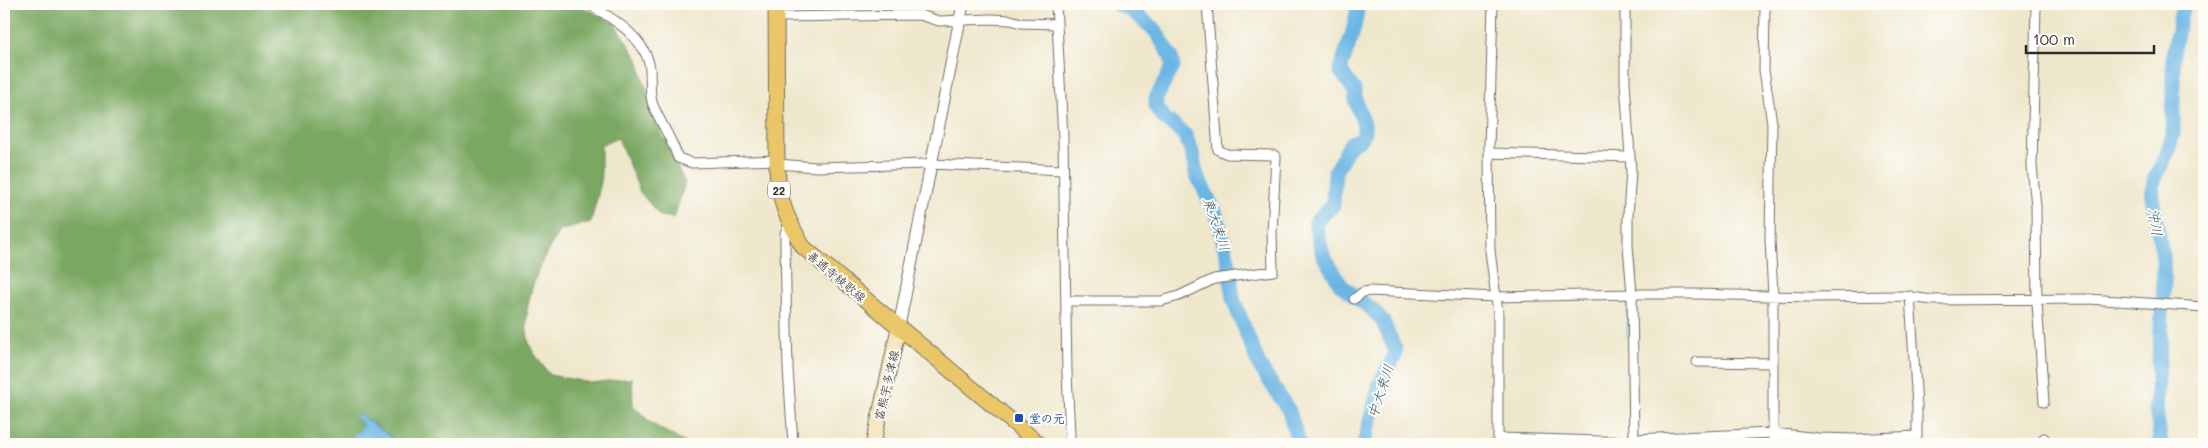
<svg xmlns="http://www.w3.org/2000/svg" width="2208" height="448" font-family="Mali,'Klee One',sans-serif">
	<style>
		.forest { fill: #7aa862; stroke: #526a46 }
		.water { fill: #6bb5e4; stroke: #4b7088 }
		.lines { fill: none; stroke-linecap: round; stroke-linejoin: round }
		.stream { stroke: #6bb5e4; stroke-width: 2.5 }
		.river { stroke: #6bb5e4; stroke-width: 15 }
		.minor-casing { stroke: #706d63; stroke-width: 11 }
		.tertiary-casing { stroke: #706d63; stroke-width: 13 }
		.secondary-casing { stroke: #706d63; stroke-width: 16 }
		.primary-casing { stroke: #706d63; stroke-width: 17 }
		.minor { stroke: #fff; stroke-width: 9 }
		.tertiary { stroke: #fff; stroke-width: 11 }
		.secondary { stroke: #f7e8c3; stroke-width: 14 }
		.primary { stroke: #ebc669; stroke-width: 15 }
		.transit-dot { fill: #1a4fb4; stroke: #fdfcf7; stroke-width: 2 }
		.labels { text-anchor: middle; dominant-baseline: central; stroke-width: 4; stroke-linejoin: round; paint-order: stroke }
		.shield { fill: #fdfcf7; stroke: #6a6a68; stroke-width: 1 }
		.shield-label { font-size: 11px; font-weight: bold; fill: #2b2b2b }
		.street-label { font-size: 12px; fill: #2b2b2b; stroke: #fdfcf7 }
		.transit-label { font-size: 12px; font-weight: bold; fill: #164399; stroke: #fdfcf7; text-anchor: start }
		.water-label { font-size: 14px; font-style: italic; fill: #415b6c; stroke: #fdfcf7 }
	</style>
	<rect width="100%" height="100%" fill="#fdfcf7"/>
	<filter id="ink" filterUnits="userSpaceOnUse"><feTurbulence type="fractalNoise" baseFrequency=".02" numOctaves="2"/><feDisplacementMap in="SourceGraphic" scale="10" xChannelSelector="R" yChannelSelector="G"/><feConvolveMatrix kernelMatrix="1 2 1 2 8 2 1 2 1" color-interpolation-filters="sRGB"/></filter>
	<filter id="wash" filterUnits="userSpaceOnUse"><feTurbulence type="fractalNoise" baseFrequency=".0096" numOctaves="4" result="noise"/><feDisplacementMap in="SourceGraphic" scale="20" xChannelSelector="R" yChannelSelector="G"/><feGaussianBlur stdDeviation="1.12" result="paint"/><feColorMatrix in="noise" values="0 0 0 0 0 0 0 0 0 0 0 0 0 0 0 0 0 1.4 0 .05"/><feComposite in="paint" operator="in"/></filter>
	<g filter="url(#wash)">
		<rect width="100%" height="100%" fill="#efe7cc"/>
		<path class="forest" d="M4,4H577L614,23L638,59L653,114L685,183L674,218L660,216L640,192L618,138L601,145V182L591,222L559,231C540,262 521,302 528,339C529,349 544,367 550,375L591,383L632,378L633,405L652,424L687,444H4Z"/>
		<path class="water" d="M359,414L366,420H368L400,444H350L352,436L363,426L355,416Z"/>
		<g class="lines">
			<path class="stream" d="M1628,304V336"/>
			<path class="river" d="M1117,4L1132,11L1155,30L1171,56L1173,67L1156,98V107L1164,118L1185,135L1192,152L1196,173L1216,214L1229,264L1233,299L1259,365L1289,411L1299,444
				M1358,4C1355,32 1348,45 1340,70L1354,90L1357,105L1364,124V134L1361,139L1351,143L1335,171L1333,205L1318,219L1315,224L1323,255L1341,285L1375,312L1383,322L1395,349V355L1380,384L1364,444
				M2161,444L2156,408L2164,283L2163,258L2152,197L2154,180L2168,151L2173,134V54L2183,4"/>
		</g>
	</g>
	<g filter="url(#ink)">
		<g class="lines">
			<g class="minor-casing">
				<path id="minor" d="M589,4C611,18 642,35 649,63C652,76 648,92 653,105C661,124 672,139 678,158L692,163L777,160
					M1056,4L1063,138L1067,373L1070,436L1067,444
					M1493,4L1489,149L1490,251L1498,313V444
					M1625,4V82L1631,171L1628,215V246L1632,294H1695L1809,297L1903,296L1932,300L2089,299L2204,307
					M1765,4L1764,70L1772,123L1770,240L1773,295V444
					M2036,4L2032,166L2036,206L2037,303L2044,402
					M776,17L920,15L939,21L990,19L1011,20L1021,23L1056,24
					M1489,153L1629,157
					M777,164L816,167L930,164L1063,170
					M790,223L785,233V247L788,368L793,444
					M1354,299L1363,292L1370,291L1496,297L1632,294L1634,444
					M1066,301H1161L1179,296L1214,279L1273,271L1272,232L1276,157L1274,155L1227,154L1218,150L1207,4
					M1697,362L1772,363
					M1498,438L1634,442
					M2044,438L2045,444
					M1634,439L1773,433L1819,438L1854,439L1917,436V406L1910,296"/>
			</g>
			<g class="tertiary-casing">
				<path id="tertiary" d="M899,326L963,4"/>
			</g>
			<g class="secondary-casing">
				<path id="secondary" d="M873,444L899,326"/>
			</g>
			<g class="primary-casing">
				<path id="primary" d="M776,4L777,169C780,205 786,216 803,247L1039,444"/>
			</g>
			<use href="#minor" class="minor"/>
			<use href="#tertiary" class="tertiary"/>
			<use href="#secondary" class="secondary"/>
			<use href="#primary" class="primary"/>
		</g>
	</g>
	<rect class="transit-dot" x="1014" y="413" width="10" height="10" rx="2.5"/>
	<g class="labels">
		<rect class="shield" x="768" y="181.5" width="22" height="17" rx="4"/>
		<g class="shield-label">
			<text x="779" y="190">22</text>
		</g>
		<g class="street-label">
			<text transform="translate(837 276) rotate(40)">善通寺綾歌線</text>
			<text transform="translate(886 385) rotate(-77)">富熊宇多津線</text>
		</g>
		<g class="transit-label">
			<text x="1029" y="418">堂の元</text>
		</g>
		<g class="water-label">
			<text transform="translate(2156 222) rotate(82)">沖川</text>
			<text transform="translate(1217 224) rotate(71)">東大束川</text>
			<text transform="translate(1380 391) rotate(-72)">中大束川</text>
		</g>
	</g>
	<rect width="2208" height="448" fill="none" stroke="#fdfcf7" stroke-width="20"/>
	<path d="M2026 45v8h128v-8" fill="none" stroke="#2b2b2b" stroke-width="2.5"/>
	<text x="2033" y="45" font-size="15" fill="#2b2b2b" stroke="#fdfcf7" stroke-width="4" paint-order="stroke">100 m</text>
</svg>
